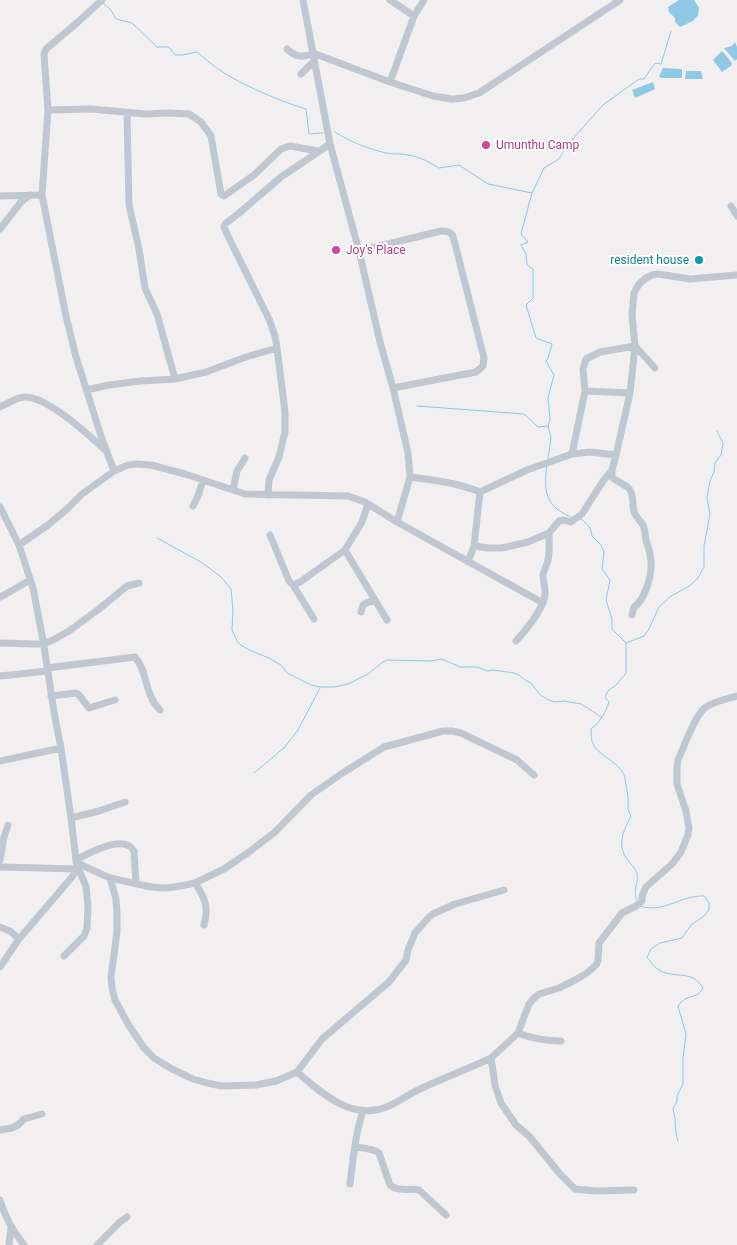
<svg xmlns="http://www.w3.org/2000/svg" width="737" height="1245" font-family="Roboto,sans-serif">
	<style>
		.water { fill: #90c9e6 }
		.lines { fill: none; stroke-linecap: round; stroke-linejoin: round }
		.stream { stroke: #90c9e6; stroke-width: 1 }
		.minor { stroke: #c0c7d0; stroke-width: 7 }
		.hotel-dot { fill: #d1479c; stroke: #fff; stroke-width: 2 }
		.culture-dot { fill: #0f9aa8; stroke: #fff; stroke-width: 2 }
		.labels { text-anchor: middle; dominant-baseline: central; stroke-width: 4; stroke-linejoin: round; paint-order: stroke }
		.hotel-label { font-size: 12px; fill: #b23c85; stroke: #fff; text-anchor: start }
		.culture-label { font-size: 12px; fill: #0d838f; stroke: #fff; text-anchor: end }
	</style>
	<rect width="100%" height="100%" fill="#f1efef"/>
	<path class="water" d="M679,0H694L699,8L698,15L693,21L680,27L675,22V18L669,12L668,7Z
		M735,42L737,47V59L735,61L724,48L732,46Z
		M722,51L732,63L731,66L722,72L713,60Z
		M663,68L682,69V78H661L659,76Z
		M686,71H701L703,79H685Z
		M653,82L655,89L635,98L632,90Z"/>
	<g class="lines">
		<path class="stream" d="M103,3L111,10L116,19L132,23L157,47H169L175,55H182L197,52C206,59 214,67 224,73C247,87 280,101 306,109L309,134L323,133
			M335,132C350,142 369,149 386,153C392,154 397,154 402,154C418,156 426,160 439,168L459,165L488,184L532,193
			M417,406L524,414L538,427L548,426
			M548,459L551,438L548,426L550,419L548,398L554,375L546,361L548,358L552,344L536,338L526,305L533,298V269L527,265L526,254L521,245L528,242L521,234L532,193L544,168L559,159L566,147L585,125L603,105L639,79H644L655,63L661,64L671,31
			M547,465C543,493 546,507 573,518
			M579,519L583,520L590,528L592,536L601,545L604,552L602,569L610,580L606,600L612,619V629L626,643
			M157,538L201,562L221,577L231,589L233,610L232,630L238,643L249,650L269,658L281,665L287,673L311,685L320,687H334L348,684L368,674L383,662L387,660L431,661L442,659L460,667H478L487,671L493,670L514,673L519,675L525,680L531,683L540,695L547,699L554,702L564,701L581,704L594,712L602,718
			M254,773L285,747L298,730L320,688
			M637,900C632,891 639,882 637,873C634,866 627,861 624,854C618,841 625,828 631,816C626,807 629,807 628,798C628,795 625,778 624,775C619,761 595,755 592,741C591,738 591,733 591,729C600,722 605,714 609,702L605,697L608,691L617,684L626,673V643L644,636L649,629L659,607L671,596L688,587L698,578L704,567V546L710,514L707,498L710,481L714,472L715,463L721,455L723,443L717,431
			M640,906C664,914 680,895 704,896L709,903V910L704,916L691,925L682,938L660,943L651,949L647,957C652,964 657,971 666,973C681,977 694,972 703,988C698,1000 686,993 678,1006L686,1034L683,1057V1084L677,1096V1102L674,1106L673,1110C677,1120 674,1132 678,1141"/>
		<path class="minor" d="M303,0L330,144L359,251L380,342L393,388L408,453L410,477L397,522L543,603
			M390,0L414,16
			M287,49C295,57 304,58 313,53L387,81L433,96L452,99L464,98L479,93L620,0
			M301,74L314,61
			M390,82L414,16L424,0
			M48,110L44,54L46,49L78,22L102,0
			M127,113L129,205L139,249L145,288L157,314L175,379
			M0,196L42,195
			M731,206L737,216
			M0,229L21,202L30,195
			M359,251L441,231C446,231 450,231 453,236L484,358L483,366L476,372L393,388
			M635,346L600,352L586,359L583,369L585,391L572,454L590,452L616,455L630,393L635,346L632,315L634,293L639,284L646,278L652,275L658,274L690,279L737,275
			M635,346L655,368
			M277,348L275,336L269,319L225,230L224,226L226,223L238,214L281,177L330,144
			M86,390L109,385L141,381L175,379L206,372L246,357L277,348L285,412V432L279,457L269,480L268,495
			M585,391L630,393
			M0,407C7,404 17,397 25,397C47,397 89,435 105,450
			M616,455L612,470V477C616,482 626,484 630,490C634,495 632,505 634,512C636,517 640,520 643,525C645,529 645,535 646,540C648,547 651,554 651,562C652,575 645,600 634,607L632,615
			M114,471L128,465L135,464L151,465L185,474L245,494L348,496L365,502L397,522
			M410,477C434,480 458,483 480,492L474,546L468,562
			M233,490L237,471L245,458
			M480,492L527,470L572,454
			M193,506L198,496L203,480
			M0,507L19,545L33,588L43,640L55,718L61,748L71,818L77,869L72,877L19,939L0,967
			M270,535L289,581L293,585L314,619
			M19,545L48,525L67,509L82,494L114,471L101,436L76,357L66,316L42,195L48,110L91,109L146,114L167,113L189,114L201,122L211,136L221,194L224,196L254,175L281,149L290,146L318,151
			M474,546L488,548H502L528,542L549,533L559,521L564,520L571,522L582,514L603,481L612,470
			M345,550L387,620
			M293,585L300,582L345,550L362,522L368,504
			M0,597L6,594L30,580
			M361,612L363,605L368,602L375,601
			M516,641C526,630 543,609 545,595C546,588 543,582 543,575C544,570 547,565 548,560C550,551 549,542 549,533
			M0,643L35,644H43L53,640L69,631L99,609L127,586L139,583
			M47,668L135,657C148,671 144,695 160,710
			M0,676L47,671
			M51,696L76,693L79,695L89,708L115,700
			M0,761L61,748
			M71,818L99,811L125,802
			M77,859C90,853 124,833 134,851L136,884
			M0,860L4,837L8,825
			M77,863L110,878L116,899L117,914V932L111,977L112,988L115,1000L128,1024L144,1048L154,1058L172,1069L193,1079L207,1083L222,1086L256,1085L276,1081L297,1072L322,1039L389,982L406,960L408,950L415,933L429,917L433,914L455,904L504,890
			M0,867L77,869
			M110,878L151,887L163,888L175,887L195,883L224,869L249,852L275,832L311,795L341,774L384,747L443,731H452L461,733L517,760L534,775
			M195,883C205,898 209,907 204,925
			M0,927L10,931L19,939
			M64,956L84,936L87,928L88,907L86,886L77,866
			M518,1033C533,1039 546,1041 561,1041
			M491,1058L495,1085L501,1103L516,1125L529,1136L560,1174L575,1189L596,1191L634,1190
			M297,1072C323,1094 352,1122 389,1106C400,1101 409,1094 420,1089C443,1078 468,1069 491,1058L518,1033L529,1004L533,999L539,994L559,988L575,980L587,973L596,965L598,961L599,943L622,913L636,906L642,901V896L646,887L672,864L681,852L688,835L689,828L686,811L677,784V767L678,760C684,747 695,714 706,707C715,701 727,699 737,696
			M0,1130L12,1128L18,1125L24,1119L42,1114
			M355,1147C363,1148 372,1148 379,1153L390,1185C398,1192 409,1188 419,1190L446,1215
			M350,1184C353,1160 355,1135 363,1111
			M0,1200C6,1219 12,1229 24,1245
			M9,1245L11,1227
			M97,1245L120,1222L127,1217"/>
	</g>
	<g class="hotel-dot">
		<circle cx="486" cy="145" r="5"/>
		<circle cx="336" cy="250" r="5"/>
	</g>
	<circle class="culture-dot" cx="699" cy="260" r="5"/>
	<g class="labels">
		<g class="hotel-label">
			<text x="496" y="145">Umunthu Camp</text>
			<text x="346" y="250">Joy's Place</text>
		</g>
		<g class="culture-label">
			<text x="689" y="260">resident house</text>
		</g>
	</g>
</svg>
